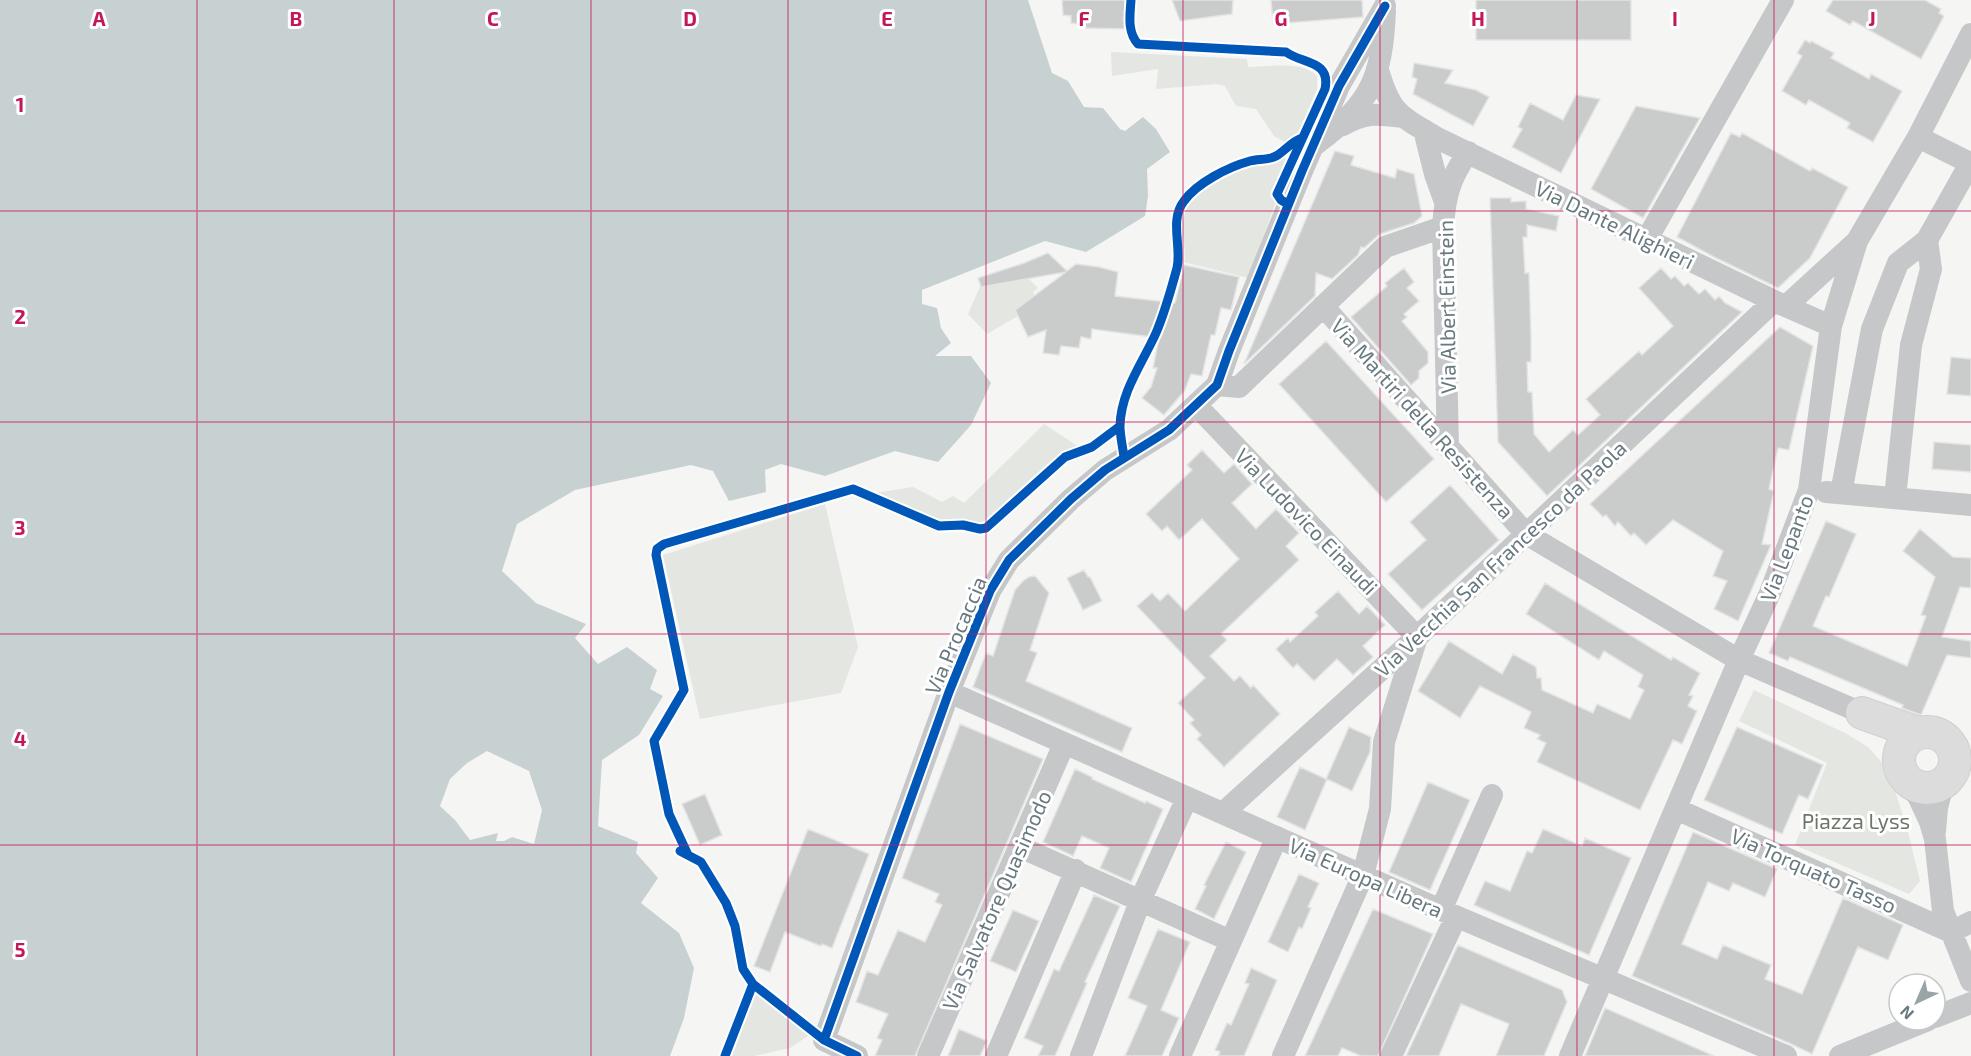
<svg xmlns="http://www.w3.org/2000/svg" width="1971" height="1056" font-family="'Exo 2',sans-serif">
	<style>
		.green { fill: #e4e6e1 }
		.water { fill: #c8d1d2; fill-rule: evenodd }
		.building { fill: #cacccc; stroke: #e4e4e4; stroke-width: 1.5 }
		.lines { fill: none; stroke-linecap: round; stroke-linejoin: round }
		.secondary-casing { stroke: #cfd1d1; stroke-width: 34 }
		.street { stroke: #c5c7c8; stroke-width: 22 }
		.secondary { stroke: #dcdcdd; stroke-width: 32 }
		.cycleway-casing { stroke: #fff; stroke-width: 13 }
		.cycleway { stroke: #0057b8; stroke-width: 9 }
		.grid { fill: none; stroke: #c2185b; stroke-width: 1.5; stroke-opacity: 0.55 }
		.labels { text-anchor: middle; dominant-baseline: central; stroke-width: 6; stroke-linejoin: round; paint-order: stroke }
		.street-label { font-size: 21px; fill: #687980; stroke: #fff }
		.park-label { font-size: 21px; fill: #6c7866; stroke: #fff }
		.grid-label { font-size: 20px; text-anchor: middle; font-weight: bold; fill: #c2185b; stroke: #fff; stroke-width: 6; stroke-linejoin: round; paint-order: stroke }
	</style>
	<rect width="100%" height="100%" fill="#f5f5f4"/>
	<path class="green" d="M1111,52L1247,59L1248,67C1269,67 1302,60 1317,76V89L1299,131L1287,143L1274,136L1256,109L1236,106L1225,86L1217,84L1156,89L1158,69L1112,76Z
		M1275,157L1288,159L1272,192L1276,201L1249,278L1179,261C1177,245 1174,225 1179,209C1183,195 1216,174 1229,168C1244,162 1260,160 1275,157Z
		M1005,277L1006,283L1029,279L1038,288L1033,292L1035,296L1018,316L987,334L968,314L983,280Z
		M1044,424L1082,449L989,533C960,537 903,505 875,493L913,487L942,502L953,496L964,503Z
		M825,504L858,647L841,693L700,719L663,555Z
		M1754,690L1847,734L1868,747L1888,769L1907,828L1920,881L1909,894L1795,845L1827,763L1739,721Z
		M756,991L811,1034L790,1048L754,1056H731Z"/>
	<path class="water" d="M0,0H1028L1052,73L1068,81L1084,107L1103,108L1120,129L1125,131L1143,117L1156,129L1170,152L1147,169L1148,196L1145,216L1086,252L1045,241L922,290V304L937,308L941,328L951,343L935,356H971L991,383L971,425L938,462L895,451L825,476L781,464L765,470L766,492L729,501L713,471L691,465L575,490L517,524L502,571L536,603L586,624L575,638L598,664L627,647L657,670L650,689L663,696L639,735L602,760L598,826L638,842L636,853L658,878L641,903L679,933L694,968L684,1018L670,1056H0ZM487,751L529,771L542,810L534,844L512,837L504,841H496L498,833L470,840L455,820L440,806L450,779L467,763Z"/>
	<path class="building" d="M1062,0H1129L1128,29L1079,28V24L1071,23V16L1063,15Z
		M1172,0H1233L1232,14L1180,21Z
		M1271,0H1362L1363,17L1273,24Z
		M1476,0H1631V40H1476Z
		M1833,0H1925L1941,9L1939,13L1944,16L1921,59L1853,21L1850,25L1826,11Z
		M1805,40L1810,43L1811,41L1834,53L1831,58L1869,79L1871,74L1902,91L1873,142L1847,128L1850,123L1809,100L1806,105L1782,91L1802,56L1797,53Z
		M1414,63L1453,70L1445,83L1476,90L1489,97L1473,126L1413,94L1417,79L1412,77Z
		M1576,95L1600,99L1561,173L1512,147L1522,129L1518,127L1530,103L1563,120Z
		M1636,106L1700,118L1643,218L1591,189Z
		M1731,133L1740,137L1742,133L1810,171L1812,168L1848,187L1810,258L1778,288L1714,257L1677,237Z
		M1335,151L1354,156L1351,165L1368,170L1395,178L1397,169L1414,174L1422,216L1414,223L1380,234L1364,248L1361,247L1358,255L1332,279L1316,273L1315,296L1244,364Z
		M1490,198H1511V202L1526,201V209L1559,216L1556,231L1527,225V237H1523L1525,273H1529L1531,335V362H1527L1528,392H1532L1534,434L1549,452L1573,430L1578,435L1600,415L1586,399L1639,351L1642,355L1673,326L1639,288L1661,268L1671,279L1675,276L1684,286L1688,283L1699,294L1705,289L1715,300L1719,296L1725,303L1742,312L1547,496L1498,442Z
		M1048,253L1067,271L1076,264L1099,267L1118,272L1115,296L1175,303L1184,265L1239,277L1231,310L1221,308L1215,335H1211L1202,376L1191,374L1185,390L1164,415L1142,398L1151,387L1157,368H1153L1159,338L1092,329L1091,339L1081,337L1079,348L1061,346L1059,355L1043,353L1046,330L1028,337L1015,310L1066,272L981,287L978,278L1024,263Z
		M1404,268L1414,282L1407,288L1419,301L1404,314L1407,317L1402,321L1428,352V363L1419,371V378L1411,385L1351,317L1387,286L1385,283Z
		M1780,327L1813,346L1789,450L1778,448L1769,489L1774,491L1762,544L1771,545L1738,621L1714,609L1727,581L1713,576L1723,551L1673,520L1646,545L1634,533L1631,536L1618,522L1615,526L1606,515L1603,517L1590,504Z
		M1326,341L1434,459L1386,502L1279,384Z
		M1951,357L1971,359V396L1947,394Z
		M1934,442L1971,445V472L1932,469Z
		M1202,450L1224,473L1234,464L1252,484L1232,503L1256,529L1276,509L1299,533L1286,546L1299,560L1221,634L1227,640L1210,656L1234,681L1240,676L1251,688L1253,685L1280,714L1224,767L1197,739L1201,735L1190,723L1194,720L1178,703L1205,678L1137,606L1152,593L1160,601L1168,593L1185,611L1239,559L1202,519L1179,540L1167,526L1162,531L1146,514L1192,470L1187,465Z
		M1450,485L1499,540L1422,610L1388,574L1426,540L1410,522Z
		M1826,521L1856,534L1829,597L1826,596L1813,626L1907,666L1926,616L1921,615L1935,577L1903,551L1920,529L1953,557L1971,558V588L1960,587L1942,637L1971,641V658L1947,655L1921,715L1902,708L1903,705L1790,657L1788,661L1769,653Z
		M1084,570L1088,577H1090L1102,601L1083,610L1067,578Z
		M1035,576L1049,593L1030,650L1037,653L1026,681L1132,728L1122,752L973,687L986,653L993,656L1015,590L1024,580L1029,577Z
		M1545,583L1671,660L1673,657L1700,673L1689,695L1693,696L1688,706L1697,711L1682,744L1673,740L1640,810L1537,762L1546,743L1537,739L1540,735L1524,728L1531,712L1480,686L1460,718L1418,691L1449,641L1502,674L1513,654L1536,667L1537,678H1541L1542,690L1593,713L1597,704L1630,719L1644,690L1638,687L1643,675L1604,651L1599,660L1526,614Z
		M1338,591L1359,614L1367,606L1385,625L1363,646L1373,657L1353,675L1337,659L1314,681L1297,664L1293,668L1276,649L1288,638L1290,642L1318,616L1315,612Z
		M960,724L1043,759L915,1056H875L882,1040L877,1038L888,1014L856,1002L867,971L878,975L898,930L925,942L942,905L935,902L939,894L902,878Z
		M1349,727L1371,737L1370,752L1352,791L1327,779L1305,830L1277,817L1300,767L1326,779Z
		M1737,727L1823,765L1808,799L1799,795L1782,834L1704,800Z
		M1075,769L1092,777V779L1145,803L1146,801L1163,809L1131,882L1100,868L1109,848L1082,836L1073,856L1043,842Z
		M1428,782L1470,800L1430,890L1389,872Z
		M705,794L722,835L700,845L682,804Z
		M808,829L869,854L832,948L822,944L821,946L785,932L770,972L754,966Z
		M1543,829L1582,846L1585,838L1631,858L1589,955L1474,905L1485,881L1510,891L1527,851L1532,853Z
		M1693,832L1777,869L1765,897L1733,883L1729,891L1708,882L1682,944L1717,959L1723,945L1771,965L1765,979L1802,994L1843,898L1903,925L1888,960L1858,947L1812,1054L1791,1044L1632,976Z
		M1226,842L1246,852L1214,919L1195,909L1206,886L1204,885Z
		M1299,874L1319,883L1308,907L1311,908L1302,929L1299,927L1288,952L1268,942Z
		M1094,895L1120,906L1085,982L1087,983L1055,1056H1038L1043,1046L1024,1038L1054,969L1059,971Z
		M1373,909L1433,934L1378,1056H1361L1342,1048L1338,1056H1305Z
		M1013,910L1039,921L1016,972L990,961Z
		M1158,929L1190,942L1161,1010L1179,1018L1162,1056H1125L1147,1006L1128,998Z
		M1458,945L1562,990L1567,1002L1544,1056H1496L1509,1024L1461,1004L1439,1056H1406Z
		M1251,968L1277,980L1244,1056H1218L1220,1052L1215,1050L1227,1023L1231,1025L1249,984L1245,983Z
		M1605,1008L1714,1056H1585Z
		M959,1029L987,1041L980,1056H948Z"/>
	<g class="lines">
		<g class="secondary-casing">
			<path id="secondary" d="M1862,713L1918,733
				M1899 760a28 28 0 1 1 56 0a28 28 0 1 1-56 0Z"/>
		</g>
		<path class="street" d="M1378,70C1391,114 1399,115 1437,138L1774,301L1831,326
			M1343,125C1365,112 1377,114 1402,117
			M1424,130L1435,174L1445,202
			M1918,137L1970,163
			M1316,144C1371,103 1382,79 1385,10
			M1647,239L1783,0
			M1323,306L1526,534L1739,660L1862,713
			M1786,306L1856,242
			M1217,385L1239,387L1385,247L1443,227
			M1196,405L1417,637L1384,742L1380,809L1363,875L1283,1056
			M1448,447L1443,227C1445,195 1450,179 1468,152
			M1826,492L1971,505
			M1841,493L1872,329L1898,263L1927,240L1971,162
			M1895,498L1911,345L1931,269L1927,240
			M949,692L1441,910L1786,1056
			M1909,782L1919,798L1930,822L1935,839L1943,911L1971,981
			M1676,809L1951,932L1971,922
			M1223,813L1417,637L1774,301
			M1935,831L1937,808L1943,784
			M1020,847L1231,941
			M1441,910L1492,795
			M1935,1017L1971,1003
			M857,1056L824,1040L949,692L990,591L1009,560L1071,499L1105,470L1169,430L1217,385L1229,351L1302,171L1339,86L1385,6
			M928,1056L1064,744
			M996,1056L1076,870
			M1081,1056L1141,899L1187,798
			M1180,1056L1277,837
			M1391,1056L1456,917
			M1570,1056L1739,660L1770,593L1809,490L1831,326L1857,241L1918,137L1971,34
			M1840,1056L1928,1020"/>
		<use href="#secondary" class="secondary"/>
		<g class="cycleway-casing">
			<path id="cycleway" d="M1131,0C1130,15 1127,32 1138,44L1286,52C1302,64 1331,60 1325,89L1277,194L1281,200L1288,204
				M1124,458C1123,448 1120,436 1120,426C1121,391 1142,364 1156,333C1165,312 1171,290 1177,268C1182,247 1169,220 1184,201C1197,183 1228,167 1250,161C1258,159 1269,160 1276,156C1286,150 1291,142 1302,138
				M680,851L701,862L726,903L735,926L743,969L753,984L824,1040L857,1056
				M688,855L669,814L654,741L684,690L656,555L657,549L664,544L853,489L939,526L963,525L980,529L986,528L1065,457L1092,447L1120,426
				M824,1040L949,692L990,591L1009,560L1071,499L1105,470L1169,430L1217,385L1229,351L1302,171L1339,86L1385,6
				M725,1056L753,984"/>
		</g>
		<use href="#cycleway" class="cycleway"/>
	</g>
	<path class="grid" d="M197,0V1056M394,0V1056M591,0V1056M788,0V1056M986,0V1056M1183,0V1056M1380,0V1056M1577,0V1056M1774,0V1056M0,211H1971M0,422H1971M0,634H1971M0,845H1971"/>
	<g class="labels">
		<g class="street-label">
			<text transform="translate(1615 224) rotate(26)">Via Dante Alighieri</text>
			<text transform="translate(1446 307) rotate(-91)">Via Albert Einstein</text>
			<text transform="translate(1423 418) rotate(48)">Via Martiri della Resistenza</text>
			<text transform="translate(1307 521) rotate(46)">Via Ludovico Einaudi</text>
			<text transform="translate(1786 548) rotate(-69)">Via Lepanto</text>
			<text transform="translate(1500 558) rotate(-43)">Via Vecchia San Francesco da Paola</text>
			<text transform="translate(955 635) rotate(-67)">Via Procaccia</text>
			<text transform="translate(1814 870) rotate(24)">Via Torquato Tasso</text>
			<text transform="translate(1366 877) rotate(24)">Via Europa Libera</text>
			<text transform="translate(996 900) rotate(-66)">Via Salvatore Quasimodo</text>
		</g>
		<g class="park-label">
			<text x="1856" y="820">Piazza Lyss</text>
		</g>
	</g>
	<g class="grid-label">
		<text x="99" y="26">A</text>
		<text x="296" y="26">B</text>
		<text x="493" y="26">C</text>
		<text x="690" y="26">D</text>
		<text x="887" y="26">E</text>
		<text x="1084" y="26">F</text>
		<text x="1281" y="26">G</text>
		<text x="1478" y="26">H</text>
		<text x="1675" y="26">I</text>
		<text x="1872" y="26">J</text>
		<text x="20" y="112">1</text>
		<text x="20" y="324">2</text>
		<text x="20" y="535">3</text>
		<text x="20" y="746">4</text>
		<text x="20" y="957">5</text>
	</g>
	<g transform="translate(1917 1002) rotate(224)"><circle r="28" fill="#ffffff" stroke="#c3c9cc" stroke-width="1.5"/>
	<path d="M0-4.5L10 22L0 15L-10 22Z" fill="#99a4a9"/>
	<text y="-9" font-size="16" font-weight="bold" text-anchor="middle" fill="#687980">N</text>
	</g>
</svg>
